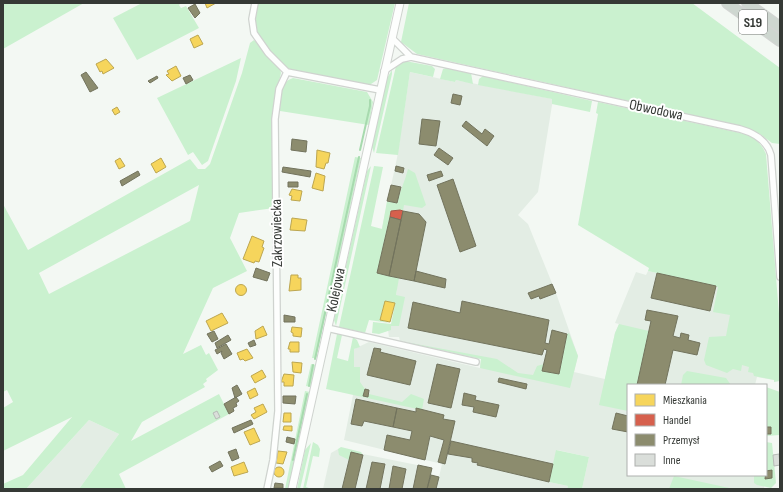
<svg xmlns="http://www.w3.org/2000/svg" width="783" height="492" font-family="'Sofia Sans Condensed',sans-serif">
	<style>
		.built { fill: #e3ede4 }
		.green { fill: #caf1cf; fill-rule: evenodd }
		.homes { fill: #f6d55c; stroke: #bca650 }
		.shops { fill: #d6604d; stroke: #a65446 }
		.industry { fill: #8c8c6e; stroke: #72735d }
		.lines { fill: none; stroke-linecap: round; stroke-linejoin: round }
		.stream { stroke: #a7daae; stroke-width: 2 }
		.building { fill: #dadeda; stroke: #b7bbb7 }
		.minor-casing { stroke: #cfd3cf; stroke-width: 8 }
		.tertiary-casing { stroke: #cfd3cf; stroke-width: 9 }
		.motorway-casing { stroke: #d3d5d3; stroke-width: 12 }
		.minor { stroke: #fdfefd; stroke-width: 5.5 }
		.tertiary { stroke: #fdfefd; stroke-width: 7 }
		.motorway { stroke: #ced7d0; stroke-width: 10 }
		.labels { text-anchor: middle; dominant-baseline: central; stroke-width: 4; stroke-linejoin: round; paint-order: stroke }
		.shield { fill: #fff; stroke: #727472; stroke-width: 1 }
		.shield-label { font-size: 14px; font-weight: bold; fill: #353935 }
		.street-label { font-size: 15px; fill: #353935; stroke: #fff }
	</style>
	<rect width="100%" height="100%" fill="#f3f8f3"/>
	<path class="built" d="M410,72L455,82L456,80L553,99L538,192L518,215L528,224L556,293L578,356L574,372L605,379L615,333L619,324L615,323L636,272L646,275L648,271L768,298L774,380L757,377L755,385H628V475H765L764,489H582L589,457L557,450L549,482L568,486L567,489H323L331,453L338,449L432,468L431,475L439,477L442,464L344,440L353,395L354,349L369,342L480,368L481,359L400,341L399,337H389L388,330L390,326H399L396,295L397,289L370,283L397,158Z
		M89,420L119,434L79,489H26Z"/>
	<path class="green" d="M3,3H84L3,49Z
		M142,3H181L179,5L181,8L186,6L199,28L137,60L113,18Z
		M258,3H395L377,80L371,84L367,85L294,71L282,65L270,51L255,29L254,21Z
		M409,3H692L780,68V144L772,143L760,134L741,126L417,54L401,42Z
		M254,40L280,69L281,73L275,100L274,208L239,213L230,238L247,271L213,288L183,354L201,345L206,355L209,353L218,370L206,379L207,381L203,384L205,387L142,422L131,441L219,394L229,414L119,474L126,489H79L119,434L89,420L26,489H3V484L23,475L72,417L3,451V408L13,402L7,390L3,392V204L28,250L190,159L198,169H205L210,164L242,73L250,43ZM199,185L190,221L49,294L39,273Z
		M241,58L236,81L208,161L202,165L193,152L188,155L157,98Z
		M405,61L432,66L435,69L433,77L410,72L398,155L376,153L396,66Z
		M446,68L471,73L473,84L456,80L455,82L440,79L443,69Z
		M392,70V74L374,153L372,147L387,78Z
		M483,76L592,101L590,112L552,104V99L478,85L479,79Z
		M293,78L367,92L373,102L369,125L280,111C281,99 279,82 293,78Z
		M598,102L745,134C756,138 761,143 766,154L780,326V381L774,382V380L754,376L753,373L748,372L749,367L742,365L741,371L733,369L727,373L706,365L704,360L709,337L726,336L730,315L713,312L718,287L648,271L649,268L578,225L598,114L596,113Z
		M355,157L361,158L328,309H327L317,354L318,355L316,358H312Z
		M371,166L336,326L334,320L367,171Z
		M374,166L383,167L371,226L382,229L387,201L397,203C400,191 405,181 408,169L415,173L426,205L422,208L404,205L403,211H391L377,273L399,278L396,295L405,297L399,326H391V330L379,334L372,333L373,322L391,324L395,304L386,301L385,307H383L380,320L390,323L369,320L365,333L339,327Z
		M619,324L649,331L637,385H628V411L599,405L615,333Z
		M569,333L578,356L570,388L480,368L481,359L400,341L497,359L518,373L533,375L537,366L544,364L543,371L559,374L567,334Z
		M337,334L342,335L337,358L348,361L353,337L357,340L360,347L354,349V367H360V382L365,389L363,396L368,397L369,394L402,402L411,394L424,399L422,410L326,389Z
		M311,364L316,365L311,387L306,386Z
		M687,371L726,378L731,385H681L683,375Z
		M766,387L780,392V435L766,436V434L771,433V427H766Z
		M305,391L310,392L289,489H285Z
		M313,442L318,445L320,449L319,457L313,456L306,487L312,489H303Z
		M766,442L772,443L776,483L771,488L757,485L754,483V475H766Z
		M311,443L300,489H297L305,450Z
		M341,447L361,452L363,455L351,452L349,460L339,455L338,449Z
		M556,450L589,457L582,489H567L568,486L549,482Z
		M674,476L734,489H669Z"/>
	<path class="homes" d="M205,3H216L207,8Z
		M198,35L203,44L194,48L190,39Z
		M106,59L114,68L103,74L102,71L100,72L96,64Z
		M176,66L181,76L172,81L166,75L169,74L167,71Z
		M117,107L120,112L115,115L112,110Z
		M317,150L330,153L328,163H326L324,169L316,167Z
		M120,158L125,166L119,169L115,161Z
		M161,158L166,167L156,173L151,164Z
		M316,173L325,176L323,191L312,188Z
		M292,189L302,191L300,201L291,200L292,196L289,195Z
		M292,218L307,220L305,231L290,230Z
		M252,236L264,241L262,247L264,248L259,262L255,261L254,263L243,259Z
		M291,275H298V278H301V290L289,291Z
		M235.5 290a5.5 5.5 0 1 1 11 0a5.5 5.5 0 1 1-11 0Z
		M385,301L395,303L390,322L380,320Z
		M222,313L228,323L211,331L206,321Z
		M263,326L267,335L256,339L255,331Z
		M292,327L302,328L301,337L293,336V333L291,332Z
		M290,342H299V352H290V349H288Z
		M247,349L253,358L245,361L243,359L240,360L237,353Z
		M292,362L302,363L301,373L293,372Z
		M262,370L266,377L255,383L251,376Z
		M284,374L294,375L293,386H284V382H281Z
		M255,388L258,395L250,399L247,392Z
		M263,404L267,412L254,419L251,415L256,412L254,408Z
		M284,413H291V422H283Z
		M284,426H292V431L283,430Z
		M254,428L260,441L250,445L244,432Z
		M278,451L287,452L283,464L276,463Z
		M244,462L248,472L234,476L231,467Z
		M274 472a5 5 0 1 1 10 0a5 5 0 1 1-10 0Z"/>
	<path class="shops" d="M400,210L403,211L401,220L390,217L391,211Z"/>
	<path class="industry" d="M195,4L200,13L195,18L188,8Z
		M86,72L98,88L90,92L81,75Z
		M190,75L193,80L186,84L183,78Z
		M157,76L158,78L150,83L148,81Z
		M453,94L462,96L460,105L451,103Z
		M422,119L440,121L436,146L419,144Z
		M466,121L482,134L485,129L494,136L487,146L462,126Z
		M292,139L307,141L306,152L291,150Z
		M439,148L453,158L448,165L434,155Z
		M396,166L404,168L403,173L395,171Z
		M283,167L311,171L310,177L282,172Z
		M138,171L140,175L122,186L120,181Z
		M441,171L443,176L429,181L427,175Z
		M453,179L476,246L460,252L437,185Z
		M288,182H298V187H288Z
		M391,185L401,187L397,203L387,201Z
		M403,211L419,214L426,222L414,281L389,276Z
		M390,217L401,220L389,276L377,273Z
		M256,268L270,273L267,281L253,277Z
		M416,271L446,279L445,288L414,281Z
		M657,273L716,286L710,311L651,298Z
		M552,284L556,293L540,299L539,296L531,299L528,293Z
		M462,301L549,320L545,343L549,344L552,330L567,334L559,374L542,371L547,350L544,349L542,355L408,328L413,302L460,313Z
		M647,310L678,316L673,336L680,338L681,333L689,335L688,340L700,343L697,355L673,350L665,385H637L651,321L645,320Z
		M284,315L295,317V322H284Z
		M214,331L218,339L212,342L207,334Z
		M228,335L231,340L217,348L215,343Z
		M254,340L256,345L250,347L248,343Z
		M226,344L232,354L224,359L221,353L222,351L217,354L215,350Z
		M374,348L381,349L380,352L416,361L410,385L367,375Z
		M437,364L460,369L451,408L428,403Z
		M499,378L527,384L526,389L498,382Z
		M237,385L242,394L235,398L232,388Z
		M365,389L369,390L368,397L363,396Z
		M464,393L476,396L475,400L499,405L496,417L473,412L474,407L462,405Z
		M283,396H296L295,404L283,403Z
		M236,397L239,401L236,403L237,406L233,408L234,411L229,414L224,404Z
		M356,399L397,408L393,427L364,421L362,426L351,424Z
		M397,408L416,412V408L444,415L443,419L455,421L445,464L438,462L444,440L430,436L425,460L384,450L387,435L410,440L412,431L393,427Z
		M616,413L628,416V432L612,429Z
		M251,420L253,424L251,425L234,433L232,428Z
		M766,427H771V434H766Z
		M287,437L295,439L294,444L286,442Z
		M451,441L553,464L549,482L477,465L478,463L472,462V458L448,454Z
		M236,449L239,458L232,461L228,452Z
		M351,452L363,455L355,489H342Z
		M220,461L223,466L212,472L209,467Z
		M372,462L385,464L380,489H366Z
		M418,465L432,468L427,489H413Z
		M393,466L406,469L402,489H389Z
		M772,470V478L765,479L766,471Z
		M431,475L439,477L436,489H427Z
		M275,483L283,484V488H274Z"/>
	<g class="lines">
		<path class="stream" d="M360,150L370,106V100
			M315,359L359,157
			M309,386L313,365
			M293,460L307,394"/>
	</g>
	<path class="building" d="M217,411L220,417L216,419L213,413Z
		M779,454L780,465L774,466L773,455Z"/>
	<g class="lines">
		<g class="minor-casing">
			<path id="minor" d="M255,3L252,19L254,33L268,53L287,72L380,90
				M392,38L411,57L740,129C754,133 767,140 771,155L780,277
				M384,71L402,59L411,57
				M327,328L476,362
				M267,489L273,460L278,411L275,119L279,89L287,72"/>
		</g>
		<g class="tertiary-casing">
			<path id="tertiary" d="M292,489L400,3"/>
		</g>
		<g class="motorway-casing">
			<path id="motorway" d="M727,3L780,41
				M747,3L780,27"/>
		</g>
		<use href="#minor" class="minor"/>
		<use href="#tertiary" class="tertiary"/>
		<use href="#motorway" class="motorway"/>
	</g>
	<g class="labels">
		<rect class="shield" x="739" y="10" width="28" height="24" rx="3"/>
		<g class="shield-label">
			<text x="753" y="22">S19</text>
		</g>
		<g class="street-label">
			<text transform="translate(656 110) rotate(12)">Obwodowa</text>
			<text transform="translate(277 233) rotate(-91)">Zakrzowiecka</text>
			<text transform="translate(336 290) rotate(-78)">Kolejowa</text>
		</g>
	</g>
	<rect width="783" height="492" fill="none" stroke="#353935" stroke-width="8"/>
	<rect x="627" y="384" width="140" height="92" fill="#ffffff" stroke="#aeb0ae"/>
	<rect x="635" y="394" width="20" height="12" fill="#f6d55c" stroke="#aeb0ae"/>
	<text x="663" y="404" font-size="12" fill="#353935">Mieszkania</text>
	<rect x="635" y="414" width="20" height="12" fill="#d6604d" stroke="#aeb0ae"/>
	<text x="663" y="424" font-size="12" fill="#353935">Handel</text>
	<rect x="635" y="434" width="20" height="12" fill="#8c8c6e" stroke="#aeb0ae"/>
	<text x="663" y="444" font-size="12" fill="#353935">Przemysł</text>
	<rect x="635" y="454" width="20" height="12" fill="#dadeda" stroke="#aeb0ae"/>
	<text x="663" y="464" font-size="12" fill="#353935">Inne</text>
</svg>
